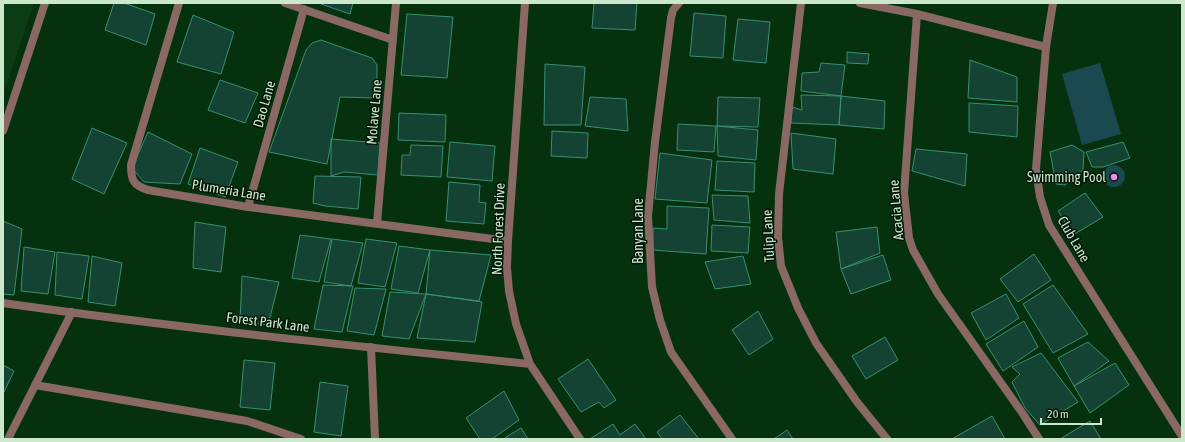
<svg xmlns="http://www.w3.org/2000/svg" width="1185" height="442" font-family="'Asap Condensed',sans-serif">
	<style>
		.built { fill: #0a3c15 }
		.water { fill: #1a494f }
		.building { fill: #154333; stroke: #398f70 }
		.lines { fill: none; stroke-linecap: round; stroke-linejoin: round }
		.street { stroke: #8a6965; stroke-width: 8 }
		.poi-dot { fill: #f28af3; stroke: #011604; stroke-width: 1.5 }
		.labels { text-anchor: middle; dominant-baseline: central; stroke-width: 3; stroke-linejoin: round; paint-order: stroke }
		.street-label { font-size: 14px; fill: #cbe8cd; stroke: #011604 }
		.poi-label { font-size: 14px; fill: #cbe8cd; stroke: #011604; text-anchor: end }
	</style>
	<rect width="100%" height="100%" fill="#05310e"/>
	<path class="built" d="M3,3H34L3,95Z"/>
	<path class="water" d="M1100,63L1121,134L1082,145L1062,74Z
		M1103 176a11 11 0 1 1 22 0a11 11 0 1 1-22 0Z"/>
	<path class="building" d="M114,3H124L155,14L146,45L105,30Z
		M322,3H353L350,14L321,4Z
		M594,3H637L635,30L592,28Z
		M694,13L726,16L723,58L690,56Z
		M407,14L453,17L447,78L401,75Z
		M193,15L234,32L221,74L177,62Z
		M738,19L770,22L766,63L733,60Z
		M321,40L372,58L377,65V98L340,97L327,164L269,152L306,50L312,43Z
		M847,52L869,54L868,64L847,63Z
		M970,60L1017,77V102L968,98Z
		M821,63L845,65L841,96L801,91L802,73L819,72Z
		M545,64L585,67L581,125H544Z
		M220,80L258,93L245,123L208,110Z
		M801,95L841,96L839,125L791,123L792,107L802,110Z
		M841,96L885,101L884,129L839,125Z
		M590,97L626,99L628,131L585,126Z
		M718,97L760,98L758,127L717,126Z
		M969,103L1018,106L1017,137L969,132Z
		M399,113L446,115L445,142L398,140Z
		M678,124L716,126L714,152L677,150Z
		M717,126L758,130L756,160L718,156Z
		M92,128L127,143L104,194L72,179Z
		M552,131L588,133L587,158L551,156Z
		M148,132L192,154L180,184L144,182L132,168Z
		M791,133L836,139L833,174L793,169Z
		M331,139L380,143L378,175L344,172L331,176Z
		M450,142L495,146L492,181L447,177Z
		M1123,142L1130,158L1103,167H1092L1086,152Z
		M411,145L443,146L441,177L401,175L402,155H410Z
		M1072,145L1084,152L1083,170L1065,185L1056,184L1050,152Z
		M200,148L238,162L225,197L188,184Z
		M916,149L967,154L965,186L912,171Z
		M660,153L712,160L707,203L655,199Z
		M717,161L755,163L754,192L715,190Z
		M315,176L361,177L358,209L325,206L313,203Z
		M449,182L480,185L479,202L486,203L484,224L446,221Z
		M1085,193L1103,217L1073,235L1058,211Z
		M712,195L748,196L750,223L714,220Z
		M667,206L709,208L706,254L653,250V228L667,229Z
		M3,221L22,229L14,295L3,294Z
		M195,222L226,227L221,272L193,268Z
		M712,225L750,227L748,253L711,251Z
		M877,227L880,253L841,269L836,232Z
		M300,235L331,239L319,282L292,278Z
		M332,239L363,243L351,286L324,282Z
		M366,239L397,243L385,287L358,283Z
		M399,246L430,250L418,293L391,289Z
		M24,247L55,252L48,294L21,291Z
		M430,250L491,255L479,301L426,294Z
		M57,252L89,256L82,299L55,295Z
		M1034,254L1051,280L1018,302L1000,279Z
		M883,255L891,280L851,294L841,269Z
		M92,256L122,263L115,306L88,302Z
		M743,256L751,284L715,289L705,262Z
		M242,276L279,282L268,325L240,322Z
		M323,285L353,286L342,332L314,329Z
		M1053,285L1088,334L1053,353L1023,304Z
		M355,288L386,289L374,335L347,331Z
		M390,292L426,294L409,339L382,336Z
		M426,294L482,302L475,342L417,338Z
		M1006,294L1019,318L986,340L971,313Z
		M758,311L773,339L749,355L732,330Z
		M1024,321L1038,347L1003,371L986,344Z
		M885,337L898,360L866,379L852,356Z
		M1088,342L1109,361L1074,386L1058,358Z
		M1041,353L1078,402L1040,425L1025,408L1012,382L1020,374L1012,367Z
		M588,359L616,400L604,408L599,402L581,412L558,379Z
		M244,360L275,363L270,410L240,407Z
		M1115,363L1129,385L1090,413L1074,386Z
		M3,365L14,371L3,394Z
		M320,382L348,386L341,436L314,432Z
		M504,391L519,420L492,439H480L466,418Z
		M680,415L699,439H662L657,432Z
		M992,416L1005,439H952Z
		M1090,421L1101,439H1060Z
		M613,424L620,435L635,424L646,439H590Z
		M521,428L528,439H503Z
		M787,430L793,439H774Z"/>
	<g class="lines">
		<path class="street" d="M179,3L131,165C131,180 133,185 148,190L248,207L508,241
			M285,3L393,40
			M525,3L508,241L507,268L509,291L516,324L530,364L580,439
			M679,3L673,10L671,18L655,142L648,216L652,287L660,320L671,352L732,439
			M801,3L779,194L778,237L781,266L798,308L816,343L857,402L887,439
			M860,3L917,14L1046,47
			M1053,3L1046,47L1036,169L1040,197L1049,225L1182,436
			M917,14L904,193L909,238L913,250L938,294L1023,414L1039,439
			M3,131L45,3
			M248,207L304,9
			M377,223L396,3
			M3,303C178,328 354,346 530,364
			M371,347L375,439
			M35,385L247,421L301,439
			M8,439L72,312"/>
	</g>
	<circle class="poi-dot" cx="1114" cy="177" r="4"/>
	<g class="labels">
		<g class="street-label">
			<text transform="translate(264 104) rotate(-74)">Dao Lane</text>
			<text transform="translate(374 112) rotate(-85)">Molave Lane</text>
			<text transform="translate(229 190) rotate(9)">Plumeria Lane</text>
			<text transform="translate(896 210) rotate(-95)">Acacia Lane</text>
			<text transform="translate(498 229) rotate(-88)">North Forest Drive</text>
			<text transform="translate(638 231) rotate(-90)">Banyan Lane</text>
			<text transform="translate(768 236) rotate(-93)">Tulip Lane</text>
			<text transform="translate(1074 239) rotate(60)">Club Lane</text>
			<text transform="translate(268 322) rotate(7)">Forest Park Lane</text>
		</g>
		<g class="poi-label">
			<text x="1106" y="177">Swimming Pool</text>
		</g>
	</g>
	<rect width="1185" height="442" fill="none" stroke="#cbe8cd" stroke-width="8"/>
	<path d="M1041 418v6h60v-6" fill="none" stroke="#cbe8cd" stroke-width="2"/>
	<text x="1047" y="418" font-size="12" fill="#cbe8cd" stroke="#011604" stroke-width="3" paint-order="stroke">20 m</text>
</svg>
